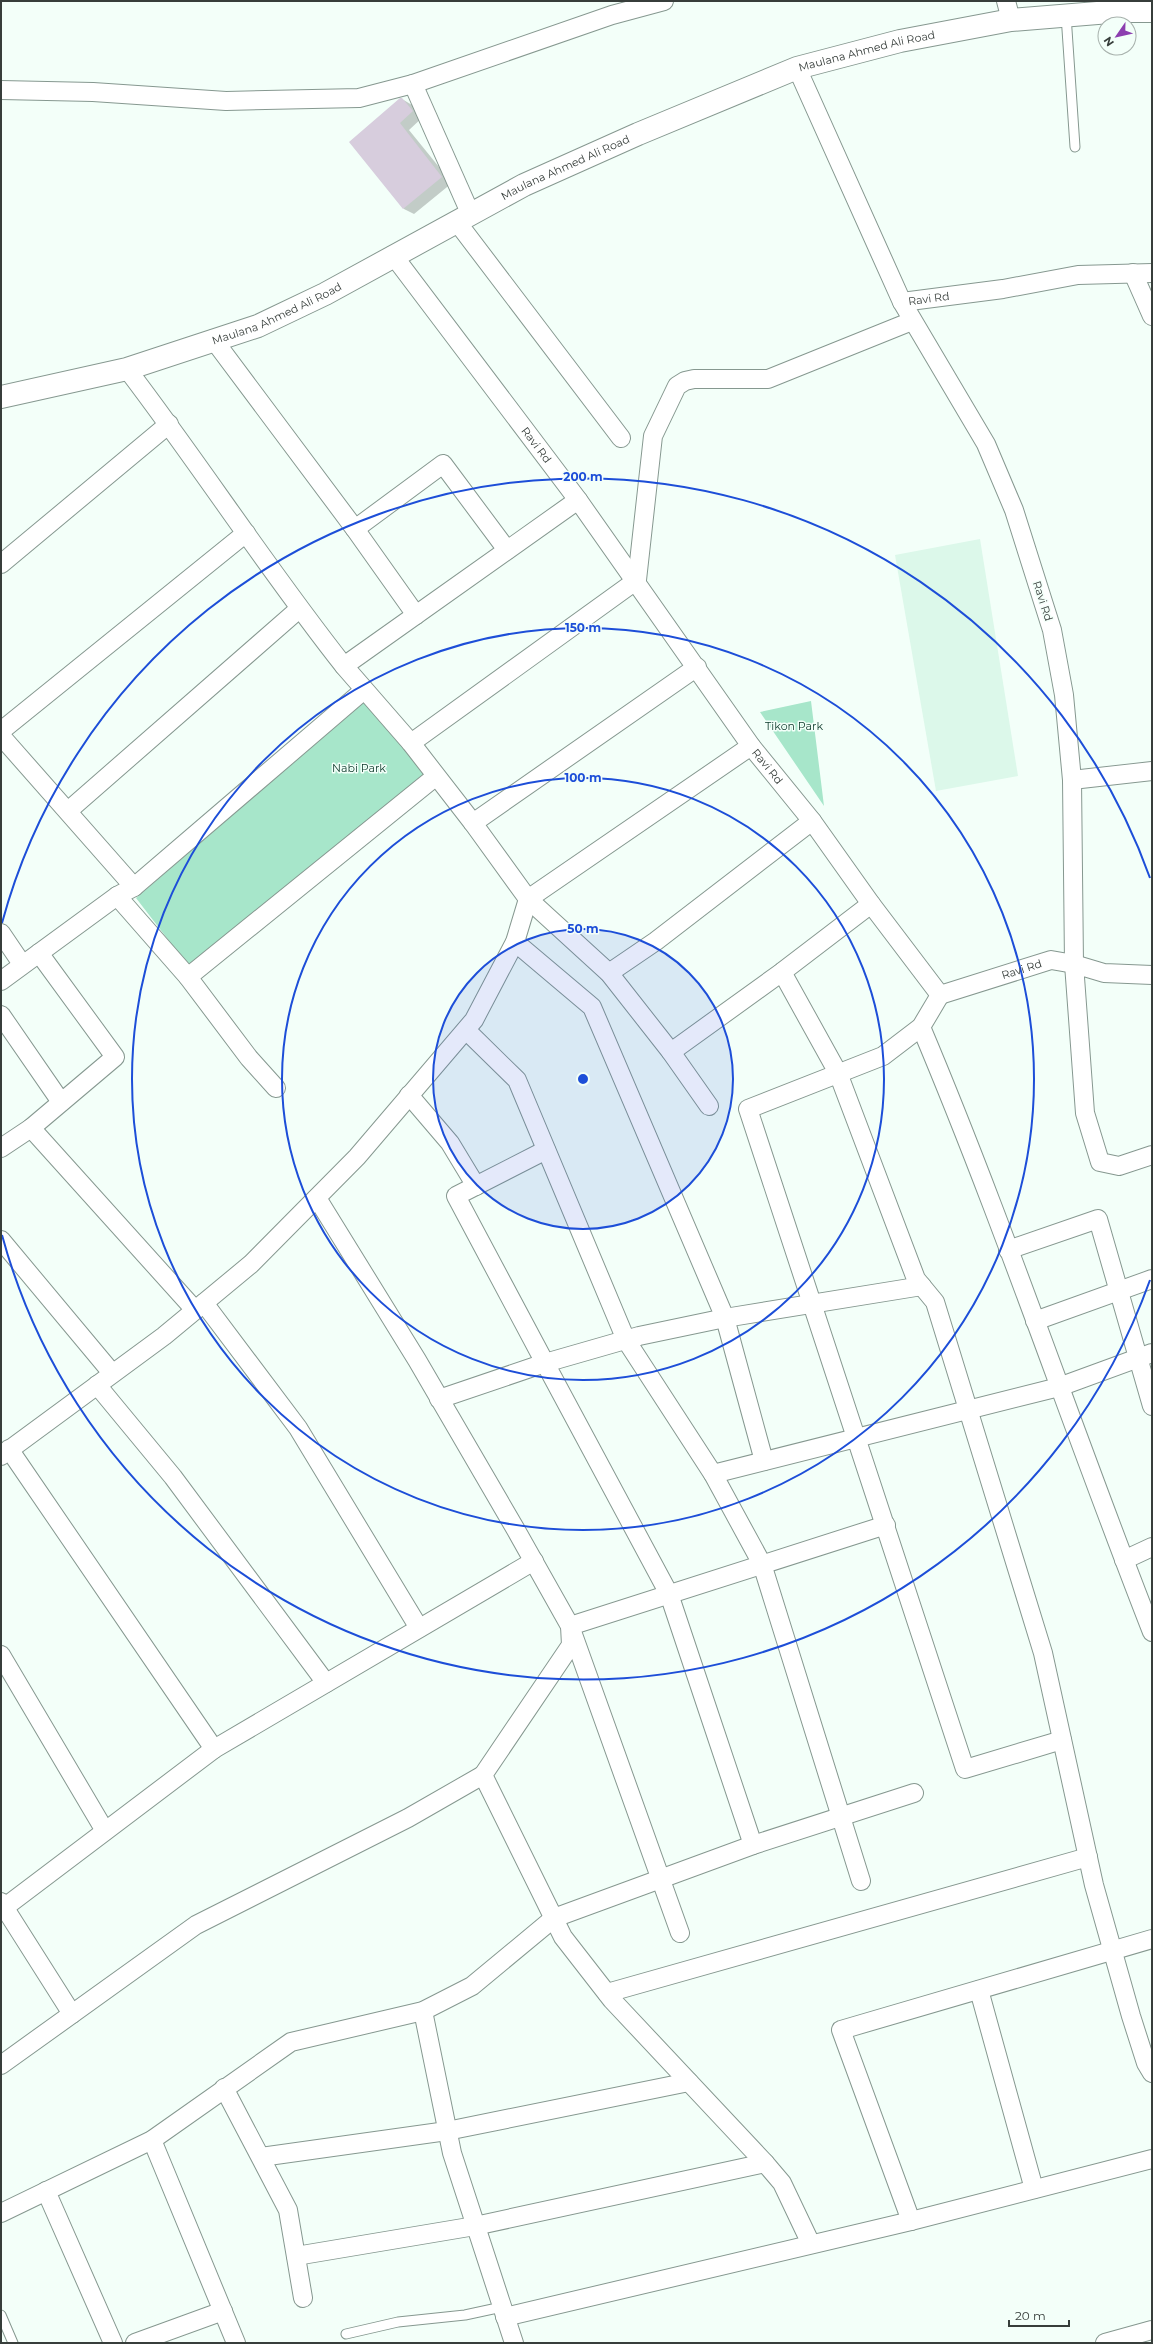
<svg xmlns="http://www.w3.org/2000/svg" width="1153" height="2344" font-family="Montserrat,sans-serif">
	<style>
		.built { fill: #dcf8ea }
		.park { fill: #a7e6ca }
		.shadow { fill: #0003 }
		.building { fill: #d7cddd }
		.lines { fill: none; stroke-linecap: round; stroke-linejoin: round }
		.lane-casing { stroke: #869890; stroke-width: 11 }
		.street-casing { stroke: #869890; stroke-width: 20 }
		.secondary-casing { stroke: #869890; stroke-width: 24 }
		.lane { stroke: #fff; stroke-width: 9 }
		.street { stroke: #fff; stroke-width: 18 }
		.secondary { stroke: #fff; stroke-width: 22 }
		.ring { fill: none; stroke: #1d4ed8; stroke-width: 2 }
		.labels { text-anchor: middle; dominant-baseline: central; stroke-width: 3; stroke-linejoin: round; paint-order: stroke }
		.street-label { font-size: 11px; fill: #373e3b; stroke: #f3fff9 }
		.park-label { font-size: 11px; fill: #0c392a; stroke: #f3fff9 }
		.centre { fill: #1d4ed8; stroke: #f3fff9; stroke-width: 2 }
		.ring-label { font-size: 12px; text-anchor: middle; font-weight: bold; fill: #1d4ed8; stroke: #f3fff9; stroke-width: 3; stroke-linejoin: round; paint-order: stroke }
	</style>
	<rect width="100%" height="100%" fill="#f3fff9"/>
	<path class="built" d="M980,539L1018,776L936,791L895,555Z"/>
	<path class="park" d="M368,699L425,774L190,968L136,898Z
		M811,701L824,806L760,712Z"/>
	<path class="shadow" d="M402,99L412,105L423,117L409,130L452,183L414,214L404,209L350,142Z"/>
	<path class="building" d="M400,98H402L413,111L400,123L442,177L403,209L349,142Z"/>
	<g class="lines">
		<g class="lane-casing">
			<path id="lane" d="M1066,15L1075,147
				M1,2315L13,2343
				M346,2334L398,2322L465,2315L502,2307"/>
		</g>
		<g class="street-casing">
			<g id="street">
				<path d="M1006,1L1011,20"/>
				<path d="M413,84L471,215"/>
				<path d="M1,90L93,92L226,101L359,98L413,84L612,15L664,1"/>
				<path d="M457,222L621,438"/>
				<path id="s1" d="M393,255L578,500L751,746L812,821L871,904L940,995L1051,960L1074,964L1072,780L1064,695L1052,630L1014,510L986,444L902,302L797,68"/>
				<path d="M1133,273L1152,316"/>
				<path id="s2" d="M902,302L1003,289L1078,275L1152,273"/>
				<path d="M213,339L355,529L416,615"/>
				<path d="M127,369C201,466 268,570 344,666L578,500"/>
				<path d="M355,529L443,464L507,550"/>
				<path d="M1,564L169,424"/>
				<path d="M344,666L411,743L473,823L528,899L609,973L671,1052L709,1106"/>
				<path d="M1,731L246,533"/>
				<path d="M1,736L134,887"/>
				<path d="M411,743L637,580L653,436L677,386L685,381L694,379H768L912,321"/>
				<path d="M1072,780L1152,771"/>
				<path d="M68,811L299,609"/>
				<path d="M473,823L697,667"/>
				<path d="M117,896L188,977L435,777"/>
				<path d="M1,933L22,964"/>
				<path d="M515,942L592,1007L725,1318L764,1461"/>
				<path d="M782,972L838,1073L916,1279L935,1302L1043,1653L1094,1885L1131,2016L1146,2063L1152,2073"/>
				<path d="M609,973L656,941L812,821"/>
				<path d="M1152,975L1104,973L1074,964L1085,1113L1100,1162L1119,1166L1152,1155"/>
				<path d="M188,977L249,1058L276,1088"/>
				<path d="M1,981L117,896L134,887L364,690"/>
				<path d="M940,995L921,1027L883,1056L748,1109L965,1769L1062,1740"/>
				<path d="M1,1015L61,1102"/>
				<path d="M921,1027C1005,1226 1073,1431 1152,1632"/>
				<path d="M466,1030L517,1080L626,1340L713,1474L762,1564L861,1881"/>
				<path d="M671,1052L782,972L871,904"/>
				<path d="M409,1095L450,1143L476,1186"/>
				<path d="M31,1128L195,1310"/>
				<path d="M1,1148L31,1128L115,1057L39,953"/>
				<path d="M317,1198L417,1360L516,1530L570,1626L571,1645L483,1775L563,1937L612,2000L765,2163L782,2183L811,2244"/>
				<path d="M1,1240L112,1373"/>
				<path d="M1008,1250L1098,1219L1152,1406"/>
				<path d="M204,1303L298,1428L419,1628"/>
				<path d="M1035,1321L1152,1279"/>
				<path d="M97,1385L173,1477L326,1683"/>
				<path d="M439,1399L545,1363L456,1196L546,1150"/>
				<path d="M9,1449L214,1749"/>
				<path d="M1,1456L164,1336L251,1264L357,1157L474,1020L515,942L528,899L751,746"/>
				<path d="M713,1474L1059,1387L1152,1353"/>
				<path d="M1124,1560L1152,1547"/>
				<path d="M1,1655L105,1831"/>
				<path d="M753,1845L669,1594L545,1363L639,1336L725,1318L922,1286"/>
				<path d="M1,1902L72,2014"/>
				<path d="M1,1910L214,1749L534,1561"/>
				<path d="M680,1933L570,1626L886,1525"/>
				<path d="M979,1990L1034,2189"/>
				<path d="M607,1993L1088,1857"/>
				<path d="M423,2011L452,2153L514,2343"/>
				<path d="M1,2065L196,1925L408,1818L483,1775"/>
				<path d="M224,2088L288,2210L303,2298"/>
				<path d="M152,2140L236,2343"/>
				<path d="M261,2157L447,2131L689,2082"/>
				<path d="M46,2191L113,2343"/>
				<path d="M1,2213L152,2140L291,2042L423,2011L472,1986L554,1918L753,1845L914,1793"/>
				<path d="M911,2221L841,2030L1152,1939"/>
				<path d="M296,2256L475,2226L765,2163"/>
				<path d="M505,2317L911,2221L1152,2159"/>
				<path d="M135,2343L223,2311"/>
				<path d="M1105,2343L1152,2330"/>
			</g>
		</g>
		<g class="secondary-casing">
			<g id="secondary">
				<path id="s3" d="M1,397L127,369L258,326L325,294L524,185L638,134L797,68L900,41L1011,20L1122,11H1152"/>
			</g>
		</g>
		<use href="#lane" class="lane"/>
		<use href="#street" class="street"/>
		<use href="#secondary" class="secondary"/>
	</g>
	<circle cx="583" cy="1079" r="150" fill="#1d4ed8" fill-opacity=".12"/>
	<g class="ring">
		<circle cx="583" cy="1079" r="150"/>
		<circle cx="583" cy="1079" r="301"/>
		<circle cx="583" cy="1079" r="451"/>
		<path d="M1150 1280A602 602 0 0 1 2 1235M2 923A602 602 0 0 1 1150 878"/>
	</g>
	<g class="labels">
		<g class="street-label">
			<text stroke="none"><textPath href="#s3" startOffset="937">Maulana Ahmed Ali Road</textPath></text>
			<text stroke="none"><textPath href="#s3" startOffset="613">Maulana Ahmed Ali Road</textPath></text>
			<text stroke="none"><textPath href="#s2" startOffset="27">Ravi Rd</textPath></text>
			<text stroke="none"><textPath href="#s3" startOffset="289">Maulana Ahmed Ali Road</textPath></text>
			<text stroke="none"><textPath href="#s1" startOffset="238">Ravi Rd</textPath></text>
			<text transform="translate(1043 601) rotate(72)">Ravi Rd</text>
			<text stroke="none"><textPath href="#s1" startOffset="634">Ravi Rd</textPath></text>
			<text stroke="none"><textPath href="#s1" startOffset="1006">Ravi Rd</textPath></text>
		</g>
		<g class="park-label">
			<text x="794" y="726">Tikon Park</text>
			<text x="359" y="768">Nabi Park</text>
		</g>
	</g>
	<circle cx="583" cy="1079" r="6" class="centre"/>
	<g class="ring-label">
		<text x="583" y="481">200 m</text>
		<text x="583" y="632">150 m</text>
		<text x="583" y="782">100 m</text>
		<text x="583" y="933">50 m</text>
	</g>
	<rect width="1153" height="2344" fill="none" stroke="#373e3b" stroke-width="4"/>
	<g transform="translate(1117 36) rotate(236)"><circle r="19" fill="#f3fff9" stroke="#a8b2ad"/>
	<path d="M0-3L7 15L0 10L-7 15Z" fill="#8c3eaf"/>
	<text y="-6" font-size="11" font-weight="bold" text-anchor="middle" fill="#373e3b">N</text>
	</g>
	<path d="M1009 2320v6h60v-6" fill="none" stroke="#373e3b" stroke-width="2"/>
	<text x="1015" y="2320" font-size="12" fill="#373e3b" stroke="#f3fff9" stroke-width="3" paint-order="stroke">20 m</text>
</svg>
